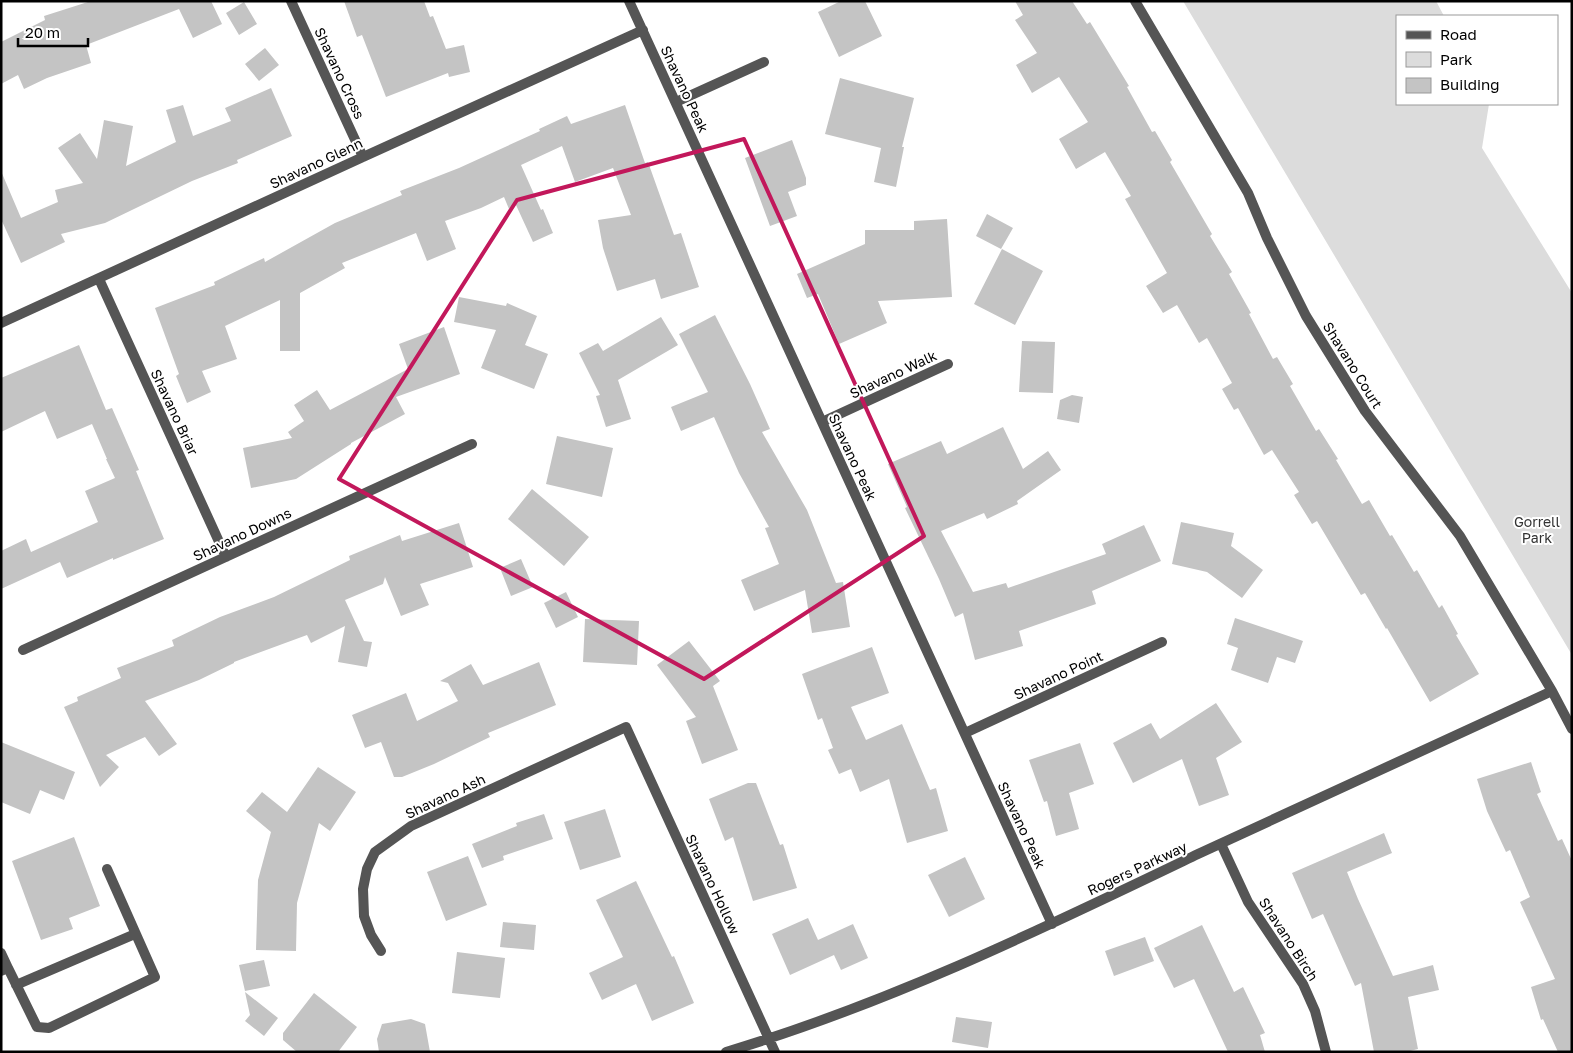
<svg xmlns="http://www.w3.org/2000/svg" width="1573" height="1053" font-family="'Golos Text',sans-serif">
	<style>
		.green { fill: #dcdcdc }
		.building { fill: #c4c4c4 }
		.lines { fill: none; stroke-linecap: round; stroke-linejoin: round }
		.service { stroke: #555; stroke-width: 10 }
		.minor { stroke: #555; stroke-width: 10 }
		.marked { fill: none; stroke: #c2185b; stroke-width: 4; stroke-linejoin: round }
		.labels { text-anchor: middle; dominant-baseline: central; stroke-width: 4; stroke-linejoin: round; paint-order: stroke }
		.street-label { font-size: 14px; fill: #000; stroke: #fff }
		.park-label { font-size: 14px; fill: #333; stroke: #fff }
	</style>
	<rect width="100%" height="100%" fill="#fff"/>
	<path class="green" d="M1183,1H1436L1444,16H1397V104H1489L1482,148L1572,293V655Z"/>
	<path class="building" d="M91,1H211L222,24L193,38L179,9L86,45L91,63L47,78L24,89L18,75L1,84V42L45,20L44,16Z
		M344,1H424L430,17L433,16L446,49L464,45L470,72L449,77L448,73L386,97L362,35L357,37Z
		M841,1H865L882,36L839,57L818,12Z
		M1015,1H1072L1087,24L1090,22L1129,86L1127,87L1152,132L1155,131L1172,160L1170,162L1212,234L1210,236L1232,272L1229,274L1251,313L1249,314L1273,359L1277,357L1293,384L1290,386L1316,431L1319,429L1338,459L1336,460L1362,504L1369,500L1390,536L1392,535L1414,572L1417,570L1439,608L1442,605L1458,634L1456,635L1479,674L1430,702L1387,628L1386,629L1365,593L1361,595L1317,521L1312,524L1294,495L1299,492L1272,450L1264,455L1238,408L1234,410L1222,389L1232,383L1207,338L1199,343L1177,305L1163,313L1146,286L1167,273L1125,199L1131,196L1105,152L1076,169L1059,139L1088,122L1059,77L1032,93L1016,65L1037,53L1015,20L1023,15Z
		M244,2L257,24L239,35L226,13Z
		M265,48L279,65L259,81L245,64Z
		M840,78L914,98L902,147H904L896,187L874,182L881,148L825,134Z
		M271,88L292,136L237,160L238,163L192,181L105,223L61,234L65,242L21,263L1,219V171L21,218L58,202L55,190L83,183L58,148L80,133L97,159L104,120L133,126L126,166L176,142L166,110L183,105L193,136L231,121L225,108Z
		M625,105L645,163L648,162L674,235L681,233L699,287L661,299L655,279L617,291L603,248L598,220L631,215L613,168L575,182L562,146L521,165L541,210L543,209L553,233L533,242L516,205L509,209L504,197L481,208L445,221L456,249L427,261L416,233L342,263L345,268L300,293V351H280V300L225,326L237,359L202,371L211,392L187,403L176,376L179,374L155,308L215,285L214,282L264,258L265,262L335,223L402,195L400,191L459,168L540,131L539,129L567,116L571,124Z
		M792,140L806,178V185L788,192L797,216L770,226L745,158Z
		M987,214L1013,228L1001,249L976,236Z
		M947,219L952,297L878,301L887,323L839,344L818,294L807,298L797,274L865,244V230H914V221Z
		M1002,249L1043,271L1015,325L974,304Z
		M459,297L506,306L507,303L537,316L525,345L548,354L534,389L481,368L496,330L454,322Z
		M715,315L750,384L770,429L762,432L807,510L836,583L843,582L850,627L812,633L805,590L754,611L741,580L779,564L765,528L769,527L739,473L714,417L681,431L671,407L708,392L679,334Z
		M661,317L678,345L618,380L631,419L606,427L596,396L600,395L579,353L598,343L603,351Z
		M444,327L460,374L396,397L405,414L351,443V444L296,479L251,488L243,448L292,438L288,432L304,421L294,405L317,390L330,410L408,369L399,344Z
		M1022,341L1055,342L1053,393L1019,392Z
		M79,345L106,410L112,408L139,470L136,471L164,539L113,560V558L67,578L60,562L1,589V551L26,539L31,552L98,522L85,491L115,478L106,459H107L92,424L57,439L45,411L1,432V378Z
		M1072,395L1083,397L1079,423L1057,419L1060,400Z
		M1003,427L1023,469L1048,451L1061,470L1017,501L1018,504L987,519L984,513L941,531L973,592L1006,583L1008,588L1106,554L1102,544L1144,525L1161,561L1092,591L1096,604L1019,631L1023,646L975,660L963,613L955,617L939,579L905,508L907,507L888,464L941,441L947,454Z
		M557,436L613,448L602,497L546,484Z
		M532,489L589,537L564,566L508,519Z
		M1181,522L1234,533L1231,546L1263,570L1242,598L1207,572L1172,564Z
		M459,523L473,567L420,584L429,605L401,616L385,577L383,584L345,600L364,641L372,642L367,667L338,662L345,626L311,643L307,635L234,662V663L199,680L145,701L177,744L159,756L145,737L106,755L119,767L100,787L64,707L78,701L77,697L121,678L117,668L174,646L172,640L220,617L274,597L350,560L349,556L400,535L402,541Z
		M521,559L533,587L511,596L500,568Z
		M566,592L578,617L556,628L544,603Z
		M1235,618L1303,641L1295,663L1277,657L1268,683L1231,670L1238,648L1227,644Z
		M585,619L639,621L637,665L583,662Z
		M689,641L720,681L713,686L738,750L702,764L686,721L696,717L657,665Z
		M872,647L889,693L851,707L866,740L902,724L930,790L936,788L948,831L907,843L889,779L860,792L851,769L839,774L828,750L833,748L822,718L818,720L802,674Z
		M539,662L556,705L488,733L490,737L434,764L402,777H394L381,742L365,748L352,715L406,693L417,721L458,701L448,683L440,681L471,664L483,685Z
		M1216,703L1242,742L1216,758L1229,795L1199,806L1182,759L1133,783L1113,743L1151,723L1160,739Z
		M1,742L75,772L64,800L40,790L30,814L1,802Z
		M1080,743L1094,784L1069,793L1079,829L1056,836L1047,801L1044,802L1029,760Z
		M1531,762L1541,792L1537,794L1558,841L1562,839L1572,861V1052H1558L1543,1019L1541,1020L1531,987L1555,979L1520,902L1530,897L1510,850L1506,852L1487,811L1477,779Z
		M318,767L356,792L330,831L319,823L297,903L296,951L256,950L258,880L271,832L246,811L262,792L287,812Z
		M748,783H756L780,845L783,844L797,888L753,901L733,837L725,841L709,799Z
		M605,809L621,857L580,870L564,822Z
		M544,814L553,839L503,856L504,860L482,868L472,844L517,826L516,823Z
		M1384,833L1392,853L1347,872L1358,899L1393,976L1433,965L1439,990L1408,997L1418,1049L1406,1052H1374L1361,983L1355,986L1323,914L1312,919L1292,873Z
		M74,837L100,906L69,918L73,929L41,940L12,861Z
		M468,856L487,905L446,921L427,872Z
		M965,857L985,899L949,917L928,875Z
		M636,881L672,957L674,956L694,1003L652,1021L636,984L602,1000L589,973L623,957L596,900Z
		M808,918L818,940L853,924L868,958L841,970L834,955L790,975L772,934Z
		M503,922L536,925L534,950L500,947Z
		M1202,925L1234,992L1243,987L1265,1033L1260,1035L1265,1052H1228L1194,979L1174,988L1154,948Z
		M1145,937L1154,961L1114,976L1105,951Z
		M457,952L505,958L500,998L452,993Z
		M264,960L270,986L245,991L239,965Z
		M245,992L278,1018L264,1036L245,1021L250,1015Z
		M314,993L357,1027L338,1052H297L283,1040V1033Z
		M956,1017L992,1022L988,1048L952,1042Z
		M411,1019L425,1024L430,1052H379L377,1039L382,1024Z"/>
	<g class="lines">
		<path class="service" d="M1,953L8,968L1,971
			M8,968L37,1027L49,1028L155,977L107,869
			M16,985L135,934"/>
		<path class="minor" d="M291,1L363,157
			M629,1L1052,924
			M1135,1L1248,193L1267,238L1306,316L1365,411L1460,536L1552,691L1572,729
			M676,102L764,62
			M99,279L226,557
			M1,323L363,157L643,30
			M822,422L948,364
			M23,650L472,444
			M965,733L1162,642
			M1221,844L1248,902L1303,984L1315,1011L1326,1052
			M381,951L371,935L364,916L363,889L367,869L375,852L411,826L626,727L775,1052
			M726,1052C890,1003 1044,928 1198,854C1316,799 1434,746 1552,691"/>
	</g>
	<path class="marked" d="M744,139L924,536L704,679L339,479L517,200Z"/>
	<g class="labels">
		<g class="street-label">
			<text transform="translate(340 73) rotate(65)">Shavano Cross</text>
			<text transform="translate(685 89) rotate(65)">Shavano Peak</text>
			<text transform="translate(316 163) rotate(-25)">Shavano Glenn</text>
			<text transform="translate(1353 365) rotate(58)">Shavano Court</text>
			<text transform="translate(893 374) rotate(-25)">Shavano Walk</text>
			<text transform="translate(175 412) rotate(65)">Shavano Briar</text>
			<text transform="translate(853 457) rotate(65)">Shavano Peak</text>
			<text transform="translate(242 534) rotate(-25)">Shavano Downs</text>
			<text transform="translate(1058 675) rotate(-25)">Shavano Point</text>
			<text transform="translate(445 796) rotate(-25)">Shavano Ash</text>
			<text transform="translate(1022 825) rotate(65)">Shavano Peak</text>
			<text transform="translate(1137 868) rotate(-25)">Rogers Parkway</text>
			<text transform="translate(713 884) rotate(65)">Shavano Hollow</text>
			<text transform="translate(1289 939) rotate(57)">Shavano Birch</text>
		</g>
		<g class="park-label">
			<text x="1537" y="521">Gorrell<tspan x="1537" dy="16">Park</tspan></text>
		</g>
	</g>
	<rect width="1573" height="1053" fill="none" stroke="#000000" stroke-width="5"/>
	<rect x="1396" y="15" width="162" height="90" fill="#ffffff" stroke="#999999"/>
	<rect x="1406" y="31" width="25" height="8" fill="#555555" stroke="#999999"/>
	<text x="1440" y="40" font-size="15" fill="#000000">Road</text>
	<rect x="1406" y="52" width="25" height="15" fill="#dcdcdc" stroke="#999999"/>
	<text x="1440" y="65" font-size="15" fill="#000000">Park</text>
	<rect x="1406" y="78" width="25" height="15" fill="#c4c4c4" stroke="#999999"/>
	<text x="1440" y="90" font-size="15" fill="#000000">Building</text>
	<path d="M18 38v8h70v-8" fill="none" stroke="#000000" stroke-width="2.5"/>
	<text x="25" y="38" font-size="15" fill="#000000" stroke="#ffffff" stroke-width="4" paint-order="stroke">20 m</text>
</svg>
